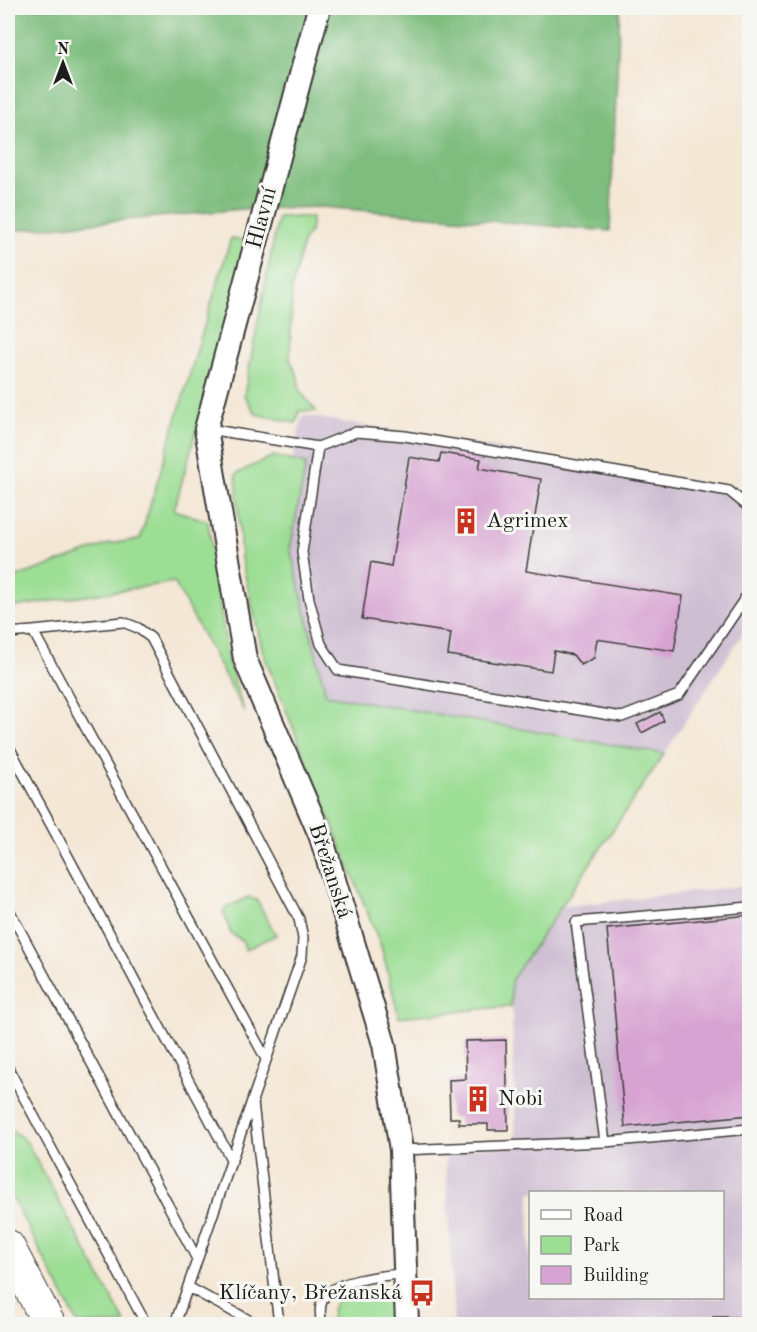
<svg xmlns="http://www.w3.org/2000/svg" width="757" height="1332" font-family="'Old Standard TT',serif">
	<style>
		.industrial { fill: #cebed2; fill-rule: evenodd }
		.green { fill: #9dde95; stroke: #5c7d58; stroke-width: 1.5 }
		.forest { fill: #7ebd7e; stroke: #4d6c4d; stroke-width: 1.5 }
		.building { fill: #d7a3d2 }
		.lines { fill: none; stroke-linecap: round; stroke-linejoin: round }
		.service-casing { stroke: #3c3a38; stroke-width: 12 }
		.tertiary-casing { stroke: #3c3a38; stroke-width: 26 }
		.motorway-casing { stroke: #3c3a38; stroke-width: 34 }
		.service { stroke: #fff; stroke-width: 9 }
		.tertiary { stroke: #fff; stroke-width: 22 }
		.motorway { stroke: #fff; stroke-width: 32 }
		.labels { text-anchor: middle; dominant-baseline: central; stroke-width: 6; stroke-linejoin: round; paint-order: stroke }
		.street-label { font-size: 22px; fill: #1c1c1c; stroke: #f6f6f2 }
		.poi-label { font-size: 22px; fill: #1c1c1c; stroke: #f6f6f2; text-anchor: start }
	</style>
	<rect width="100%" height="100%" fill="#f6f6f2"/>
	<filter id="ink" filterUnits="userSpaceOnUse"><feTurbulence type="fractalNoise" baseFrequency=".0167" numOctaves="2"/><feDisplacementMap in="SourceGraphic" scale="12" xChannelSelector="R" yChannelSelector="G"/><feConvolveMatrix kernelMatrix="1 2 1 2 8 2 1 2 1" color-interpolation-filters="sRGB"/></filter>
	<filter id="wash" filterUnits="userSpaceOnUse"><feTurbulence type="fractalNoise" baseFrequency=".008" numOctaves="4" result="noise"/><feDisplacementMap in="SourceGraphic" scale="24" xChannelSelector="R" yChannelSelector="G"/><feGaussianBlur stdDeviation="1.35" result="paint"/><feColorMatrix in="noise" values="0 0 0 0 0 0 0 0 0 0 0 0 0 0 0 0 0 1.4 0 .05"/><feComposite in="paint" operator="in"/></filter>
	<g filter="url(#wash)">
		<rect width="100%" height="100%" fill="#f4e7d6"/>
		<path class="industrial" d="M303,415L749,492V624L664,754L326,695L290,549L284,515L296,441Z
			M749,885V1324H454L445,1150L516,1146L511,981L560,907ZM530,1192H722V1298H530Z"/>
		<path class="green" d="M278,217H312L310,232L304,239L292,287L290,359L297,374L300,391L316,411H299L296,423L256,414L244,395Z
			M231,238L249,242L174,510L208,521L228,661L244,711L174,582L8,608V580L109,544L140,539Z
			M273,456L306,464L290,549L326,695L664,754L511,981V1006L399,1017L381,946L263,653L241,558L236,474Z
			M248,897L257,900L276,935L245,950L243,941L231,934L223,910Z
			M8,1127L26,1141L126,1324H78L8,1189Z
			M357,1291L376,1292L390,1304V1324H330L333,1307L338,1297Z"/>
		<path class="forest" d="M8,8H620L610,231L322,207L243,209L8,231Z"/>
		<g id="blocks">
			<path class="building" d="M441,453L481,459L479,468L541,479L526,571L683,596L674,651L597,639L594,658L581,665L573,655L554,651L551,671L448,655L451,633L362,619L371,562L391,566L409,457L439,462Z
				M660,712L664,721L642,733L637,724Z
				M750,915V1115L625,1127L607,929Z
				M506,1040L508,1130H488V1124H459V1118H450L449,1080L466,1079L465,1041Z
				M713,1317H750V1324H713Z"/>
		</g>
	</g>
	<g filter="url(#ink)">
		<use href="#blocks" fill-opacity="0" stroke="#3c3a38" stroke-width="1.5"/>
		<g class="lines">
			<g class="service-casing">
				<path id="service" d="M208,429L318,447L356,432L405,436L729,491L750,508
					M318,447L302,552L309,599L321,644L338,670L622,717L679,695L750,591
					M33,631L123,622L138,628L151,638L299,919L303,938L302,956L175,1324
					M8,633L33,631L266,1059
					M8,745L232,1161
					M8,908L197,1259
					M8,1068L146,1324
					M253,1103L279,1324
					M605,1142L576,922L750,907
					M401,1150L605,1142L750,1129
					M188,1287L256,1324
					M322,1324C320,1316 319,1309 322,1301C330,1280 385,1275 405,1274"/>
			</g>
			<g class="tertiary-casing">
				<path id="tertiary" d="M319,8L206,429L245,659L321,837L384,1044L401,1150L407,1324"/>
			</g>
			<g class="motorway-casing">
				<path id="motorway" d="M8,1246L49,1324"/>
			</g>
			<use href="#service" class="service"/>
			<use href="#tertiary" class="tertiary"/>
			<use href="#motorway" class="motorway"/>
		</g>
	</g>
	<defs>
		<g id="building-bare" transform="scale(2.07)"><path d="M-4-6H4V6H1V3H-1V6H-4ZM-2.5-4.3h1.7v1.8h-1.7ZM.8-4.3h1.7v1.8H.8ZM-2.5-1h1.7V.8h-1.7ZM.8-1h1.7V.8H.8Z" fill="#c8321e" stroke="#f6f6f2" stroke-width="2.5" paint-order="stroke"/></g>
		<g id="bus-bare" transform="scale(2.07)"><path d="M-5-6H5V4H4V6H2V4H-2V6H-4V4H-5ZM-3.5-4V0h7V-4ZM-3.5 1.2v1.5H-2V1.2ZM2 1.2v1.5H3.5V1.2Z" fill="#c8321e" stroke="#f6f6f2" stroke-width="2.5" paint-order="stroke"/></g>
	</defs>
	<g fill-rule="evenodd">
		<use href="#building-bare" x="466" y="521"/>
		<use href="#building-bare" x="478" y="1099"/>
		<use href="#bus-bare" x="422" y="1293"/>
	</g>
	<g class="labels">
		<g class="street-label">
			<text transform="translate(262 218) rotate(-75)">Hlavní</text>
			<text transform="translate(330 871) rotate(72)">Břežanská</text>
		</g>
		<g class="poi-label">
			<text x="486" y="521">Agrimex</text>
			<text x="498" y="1099">Nobi</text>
			<text x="402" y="1293" text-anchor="end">Klíčany, Břežanská</text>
		</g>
	</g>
	<rect width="757" height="1332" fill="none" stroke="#f6f6f2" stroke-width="30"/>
	<rect x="529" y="1191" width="195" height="108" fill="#f6f6f2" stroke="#9f9f9c" stroke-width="1.5"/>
	<rect x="541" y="1210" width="30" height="9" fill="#ffffff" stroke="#9f9f9c" stroke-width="1.5"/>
	<text x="583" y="1221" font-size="18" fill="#1c1c1c">Road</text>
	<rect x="541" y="1236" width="30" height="18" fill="#9dde95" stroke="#9f9f9c" stroke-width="1.5"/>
	<text x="583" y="1251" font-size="18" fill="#1c1c1c">Park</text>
	<rect x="541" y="1266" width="30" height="18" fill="#d7a3d2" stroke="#9f9f9c" stroke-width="1.5"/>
	<text x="583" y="1281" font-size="18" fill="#1c1c1c">Building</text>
	<g transform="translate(63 63)" stroke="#f6f6f2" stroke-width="4.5" paint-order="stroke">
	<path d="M0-4.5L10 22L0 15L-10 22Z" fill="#1c1c1c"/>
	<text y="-9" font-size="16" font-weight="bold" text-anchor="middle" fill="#1c1c1c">N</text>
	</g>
</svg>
